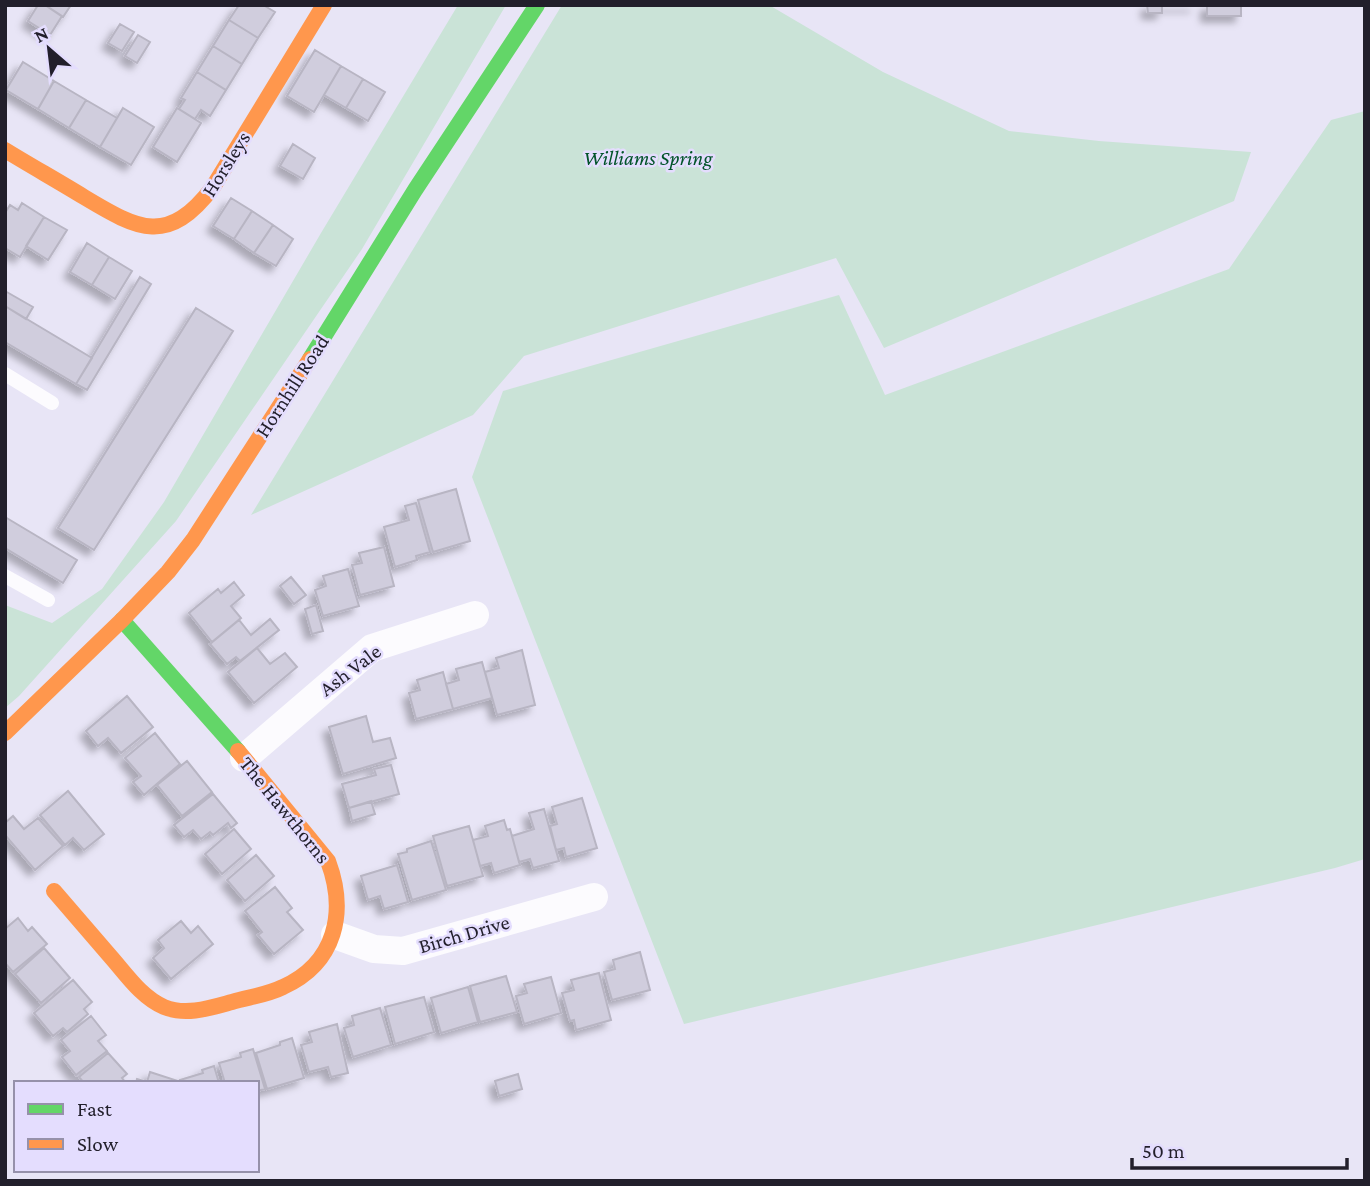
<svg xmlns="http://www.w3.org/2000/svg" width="1370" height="1186" font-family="'Crimson Pro',serif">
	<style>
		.green { fill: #cae3d7 }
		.building { fill: #d0cddd; stroke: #b8b5c3; stroke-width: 2; filter: url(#shadow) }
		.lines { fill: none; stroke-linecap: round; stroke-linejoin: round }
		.lane { stroke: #fcfbfe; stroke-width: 14 }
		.street { stroke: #fcfbfe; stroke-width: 28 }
		.fast { stroke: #63d668; stroke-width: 16 }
		.slow { stroke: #ff974d; stroke-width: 16 }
		.labels { text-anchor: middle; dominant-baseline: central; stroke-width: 5; stroke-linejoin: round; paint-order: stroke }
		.park-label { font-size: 21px; font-style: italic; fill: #015329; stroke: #e4ddfe }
		.street-label { font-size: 21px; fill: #221f2b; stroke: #e4ddfe }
	</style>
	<defs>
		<filter id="shadow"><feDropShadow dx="-6" dy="6" stdDeviation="3.5" flood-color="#0004"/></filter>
	</defs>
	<rect width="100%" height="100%" fill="#e8e5f6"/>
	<path class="green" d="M458,5H506L362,249L176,521L19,696L5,708V605L52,623L102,589L164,502L321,233Z
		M562,5H769L883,72L1009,131L1099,141L1251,152L1234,201L884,348L836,258L524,356L473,415L251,515Z
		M1365,111V859L1335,868L684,1024L472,477L503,391L839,295L885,395L1229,269L1331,120Z"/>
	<path class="building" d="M38,5H45L62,16L50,35L28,21Z
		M45,5H71L63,17Z
		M239,5H263L275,12L258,38L229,20Z
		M1147,5H1195V6H1162V13H1148Z
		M1207,5H1241V16H1207Z
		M229,20L258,38L242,64L213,46Z
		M120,24L134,32L122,51L108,43Z
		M138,35L150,42L137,63L125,56Z
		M213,46L242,64L226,90L197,72Z
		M315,50L341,66L314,112L287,96Z
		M23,62L54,81L38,109L6,90Z
		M341,66L363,79L346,108L324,95Z
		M197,72L226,90L210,116L201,110L195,119L179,109L185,100L181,98Z
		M363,79L385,92L368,121L346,108Z
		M54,81L86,100L69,128L38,109Z
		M86,100L117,118L100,147L69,128Z
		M123,108L154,127L131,165L100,147Z
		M177,108L201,123L177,162L153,147Z
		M293,144L315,158L303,179L280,166Z
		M231,198L252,211L234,239L213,226Z
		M22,203L44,217L20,257L5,248V213L10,205L18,210Z
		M252,211L273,225L254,253L234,239Z
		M44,217L67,230L48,260L26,246Z
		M273,225L293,239L276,266L254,253Z
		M87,243L109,257L92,285L70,272Z
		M109,257L132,271L115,299L92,285Z
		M140,277L151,284L87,390L76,384Z
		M5,291L33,307L26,319L5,306Z
		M5,306L92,358L76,384L5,342Z
		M196,308L233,331L94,550L58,528Z
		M456,489L470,541L433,552L418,500Z
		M416,503L430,552L416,556L417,560L395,567L384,527L409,520L405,506Z
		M5,517L77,560L63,583L5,548Z
		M384,547L394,586L360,595L352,565L362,563L359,553Z
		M348,569L359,606L323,616L315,590L326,586L323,576Z
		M291,577L306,595L294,604L280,586Z
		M234,582L244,595L231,606L241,618L212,642L189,613L218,589L221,593Z
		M316,605L323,631L312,634L305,609Z
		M270,619L279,630L240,661L236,657L227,664L210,644L239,620L251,635Z
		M257,648L270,664L285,653L297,667L254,703L228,672Z
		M522,650L535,705L497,715L485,672L499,668L496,658Z
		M482,662L492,698L453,709L446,684L459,680L456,669Z
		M443,672L453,709L416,719L409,693L420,690L417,680Z
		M127,696L153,727L121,753L108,738L98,746L86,731Z
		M366,716L373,742L390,738L396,758L343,774L329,727Z
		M155,733L180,764L144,795L133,782L141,776L125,758Z
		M187,761L212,792L182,816L157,785Z
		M391,765L399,794L349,808L342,784L376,775L374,769Z
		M68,791L104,834L84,850L73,838L65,845L40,815Z
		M213,794L237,823L231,828L228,823L213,835L210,832L201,839L193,830L184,837L174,825Z
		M582,798L597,848L566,857L564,848L556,850L550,826L557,824L552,807Z
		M371,801L375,814L352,821L349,808Z
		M544,809L559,861L533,868L530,859L519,862L512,836L534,829L529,813Z
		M13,816L24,829L38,818L63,846L35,870L5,835V823Z
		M504,820L507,830L510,829L520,865L494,873L491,863L480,866L473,840L488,836L485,826Z
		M469,826L483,876L447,886L433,836Z
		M234,829L251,849L222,874L205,854Z
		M431,841L446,890L412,900L398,854L407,852V849Z
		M256,855L274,876L245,901L227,880Z
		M397,865L408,902L384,909L380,896L368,900L361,876Z
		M275,887L292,908L287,912L303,930L274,954L258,935L262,932L245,911Z
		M18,918L28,931L32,927L47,944L13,972L5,963V929Z
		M181,921L191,933L198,926L213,944L171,979L153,958L164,948L158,940Z
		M44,948L70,978L41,1003L15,974Z
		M640,952L650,990L612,1000L604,972L615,969L613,960Z
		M599,973L611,1020L576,1030L574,1020L570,1021L562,993L574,990L571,980Z
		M506,976L517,1012L480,1022L470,986Z
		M551,977L561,1013L524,1024L516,996L527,993L524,984Z
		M73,980L92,1002L84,1009L88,1014L67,1032L63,1028L53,1036L34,1013Z
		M468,987L478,1022L441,1033L431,998Z
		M424,997L434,1032L395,1044L385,1007Z
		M380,1008L391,1045L353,1057L344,1028L354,1025L352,1016Z
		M91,1016L106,1035L98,1041L107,1051L76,1075L62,1057L70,1051L61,1040Z
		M337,1024L348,1073L331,1077L328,1067L309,1072L301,1045L312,1042L309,1032Z
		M292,1038L304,1078L267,1089L256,1053L280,1045V1042Z
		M253,1049L265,1089L257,1091V1083H225L219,1063L241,1057L240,1053Z
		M108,1053L127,1074L122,1078L126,1083H84L79,1077Z
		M214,1066L219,1083H180V1080L203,1073L202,1070Z
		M150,1072L178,1081L177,1083H136L137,1079L147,1082Z
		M518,1074L522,1089L499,1096L495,1081Z"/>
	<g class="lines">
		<path class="lane" d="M5,374L52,403
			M5,576L48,600"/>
		<path class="street" d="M244,758L372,648L475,615
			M335,935L374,949L403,951L594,897"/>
		<path class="fast" d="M310,359L415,190L537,5
			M122,620L238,751"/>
		<path class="slow" d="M5,150C31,166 58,181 84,197C139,230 168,246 213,187L324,5
			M5,733L122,620L168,572L193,540L310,359
			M54,891C73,913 91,934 110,956C126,974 141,997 164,1007C186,1016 210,1008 232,1002C249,997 267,995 283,987C336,963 347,912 328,861L238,751"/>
	</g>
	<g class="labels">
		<g class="park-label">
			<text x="648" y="158">Williams Spring</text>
		</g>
		<g class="street-label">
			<text transform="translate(226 164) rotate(-58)">Horsleys</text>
			<text transform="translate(292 386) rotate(-57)">Hornhill Road</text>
			<text transform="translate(350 670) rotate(-37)">Ash Vale</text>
			<text transform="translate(285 810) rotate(51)">The Hawthorns</text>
			<text transform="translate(464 934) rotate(-16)">Birch Drive</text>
		</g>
	</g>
	<rect width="1370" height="1186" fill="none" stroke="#221f2b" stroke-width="14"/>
	<rect x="14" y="1081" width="245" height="91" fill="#e4ddfe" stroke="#9691aa" stroke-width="2"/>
	<rect x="28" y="1104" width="35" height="10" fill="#63d668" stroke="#9691aa" stroke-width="2"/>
	<text x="77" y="1116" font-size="21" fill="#221f2b">Fast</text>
	<rect x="28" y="1139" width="35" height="10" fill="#ff974d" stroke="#9691aa" stroke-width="2"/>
	<text x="77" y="1151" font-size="21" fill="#221f2b">Slow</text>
	<g transform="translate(49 49) rotate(332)" stroke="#e4ddfe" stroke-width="5" paint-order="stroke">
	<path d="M0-5L12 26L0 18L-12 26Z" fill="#221f2b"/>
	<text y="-10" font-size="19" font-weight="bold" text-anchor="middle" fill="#221f2b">N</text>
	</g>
	<path d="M1132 1158v10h215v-10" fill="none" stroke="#221f2b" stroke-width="3.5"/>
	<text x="1142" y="1158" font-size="21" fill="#221f2b" stroke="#e4ddfe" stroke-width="5" paint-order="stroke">50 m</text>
</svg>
